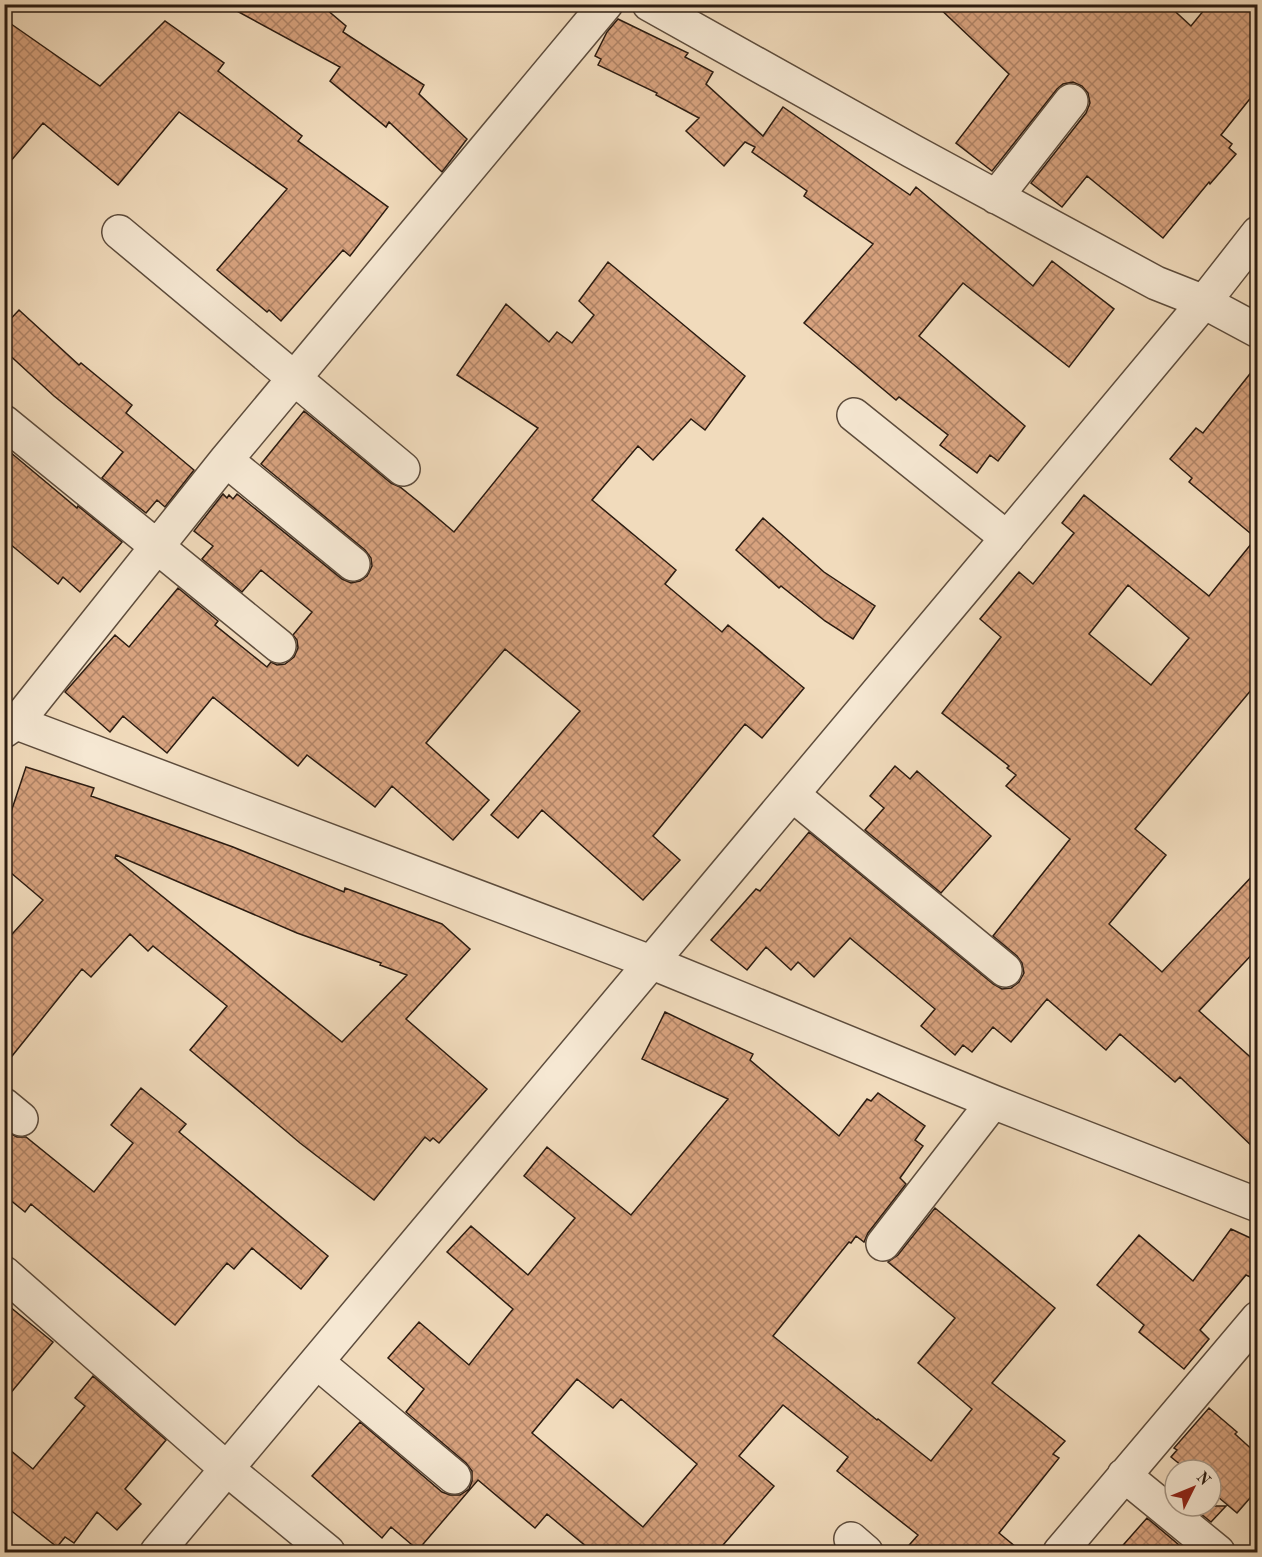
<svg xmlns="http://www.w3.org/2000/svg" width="1262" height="1557" font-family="'Old Standard TT',serif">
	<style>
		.building { fill: url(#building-cross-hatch); stroke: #2c1c11; stroke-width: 1.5; fill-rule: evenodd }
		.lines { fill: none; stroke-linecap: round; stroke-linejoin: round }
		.minor-casing { stroke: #5d4c3c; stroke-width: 36 }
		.tertiary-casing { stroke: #5d4c3c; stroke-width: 36 }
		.minor { stroke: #f6e8d3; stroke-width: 33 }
		.tertiary { stroke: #f6e8d3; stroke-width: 33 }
	</style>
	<defs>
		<pattern id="building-cross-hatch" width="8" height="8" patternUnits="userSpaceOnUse" patternTransform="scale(1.5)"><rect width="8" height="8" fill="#d7a27e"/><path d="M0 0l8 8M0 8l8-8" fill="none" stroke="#af8366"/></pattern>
	</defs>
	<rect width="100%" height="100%" fill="#f1dbbc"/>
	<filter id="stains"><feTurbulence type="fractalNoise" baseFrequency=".00333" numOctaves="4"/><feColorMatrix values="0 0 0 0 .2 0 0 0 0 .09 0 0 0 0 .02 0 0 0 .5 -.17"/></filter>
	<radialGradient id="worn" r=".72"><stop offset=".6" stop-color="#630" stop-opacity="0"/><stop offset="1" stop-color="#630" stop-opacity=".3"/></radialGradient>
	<path class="building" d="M224,4H320L346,26L343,32L424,85L419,94L467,139L442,172L389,122L386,127L330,81L340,67Z
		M935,4H1167L1191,26L1209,4H1257V90L1221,135L1232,144L1229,148L1236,154L1210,184L1209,182L1163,238L1087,176L1062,207L1031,183L1086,113L1090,103L1088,93L1082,86L1073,82L1063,84L1057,89L992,171L956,143L1009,74Z
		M4,19L100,86L165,21L224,63L218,71L302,136L298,141L388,207L350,256L343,250L281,321L269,310L267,312L217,270L287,189L179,112L118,185L43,123L4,169Z
		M618,19L688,53L685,57L713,72L706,84L763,136L783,107L910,195L916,187L1033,286L1052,261L1114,309L1069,367L963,283L919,336L1025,426L998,461L990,455L977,473L940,445L948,435L899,397L896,400L804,323L873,244L804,196L807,191L752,152L755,147L745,142L724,166L686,131L699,118L656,95L657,93L598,65L601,59L595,56L607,32Z
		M608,262L745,376L705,430L691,419L653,460L638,446L592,500L676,570L665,584L722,632L728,625L804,688L762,738L745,724L653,836L680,860L643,900L542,810L518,838L491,815L580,711L505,649L426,743L489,800L453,840L392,786L375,807L307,755L298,766L213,697L167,753L123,716L110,732L65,692L115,635L129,647L178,588L218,621L215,625L267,667L271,662L277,665L285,664L294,657L298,648L297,640L293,635L312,612L261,570L242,592L202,559L213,546L194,531L223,494L227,498L229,495L233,499L237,494L342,579L351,583L360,581L367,576L372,566L371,558L365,550L261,464L304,411L391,483L400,487L420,503L454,532L538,428L457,375L506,304L549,342L557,332L572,343L594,315L579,301Z
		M19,310L79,365L81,363L132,405L126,413L194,470L165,507L157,500L146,513L102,478L123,452L54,396L4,350V326Z
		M1257,365V683L1135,829L1166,855L1109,924L1162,972L1257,871V949L1199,1011L1257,1063V1151L1180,1077L1175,1082L1120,1034L1106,1050L1047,999L1011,1042L993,1027L972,1052L963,1045L955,1055L921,1026L935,1009L850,938L814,977L798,962L791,970L766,947L747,970L711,940L756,889L760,891L809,832L993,984L1002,989L1011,988L1019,982L1024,973L1022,963L1017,956L993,936L1070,839L1006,786L1016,775L1007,768L1009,766L942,713L1001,637L980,619L1019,572L1033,584L1074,533L1062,523L1084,495L1209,596L1256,538L1189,482L1192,478L1170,459L1196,428L1203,433ZM1128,585L1189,638L1151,685L1089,634Z
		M4,447L77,508L78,506L122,542L80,592L63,577L58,584L4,539Z
		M763,518L824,572L875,606L853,639L825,621L781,586L779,588L736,550Z
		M895,766L910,779L917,771L991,836L941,893L865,830L884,808L870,796Z
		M26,767L94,788L91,796L233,847L344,892L345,888L442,924L470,949L406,1019L487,1089L439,1143L433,1138L430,1141L425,1137L374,1200L300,1143L190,1050L227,1006L153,946L148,951L130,934L91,977L82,969L4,1066V943L43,900L4,867V833ZM116,855L297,933L381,963L380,965L407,975L342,1042L115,858Z
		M665,1012L753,1054L750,1060L839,1136L867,1099L871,1101L878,1093L925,1126L915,1140L923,1146L900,1178L906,1184L868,1233L864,1242L856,1236L851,1243L849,1242L773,1336L877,1420L878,1419L931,1461L972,1409L918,1363L955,1318L888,1262L898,1255L935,1208L1055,1308L992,1383L1065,1441L1053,1454L1059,1458L999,1533L1022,1552H903L918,1535L837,1471L848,1457L783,1405L739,1456L774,1486L717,1552H593L547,1514L535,1528L478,1480L418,1550L391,1527L382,1538L312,1476L360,1422L442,1492L450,1495H460L469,1489L472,1481V1471L466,1463L406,1412L424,1389L388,1358L419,1322L469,1365L513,1309L447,1252L471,1226L528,1275L575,1218L524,1176L547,1147L631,1215L728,1099L642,1059ZM577,1379L613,1408L621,1399L697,1464L643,1527L532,1433Z
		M141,1088L186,1124L179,1132L328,1256L301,1289L252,1248L234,1269L227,1263L175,1325L31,1204L25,1212L4,1195V1130L17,1137H26L94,1192L133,1143L111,1125Z
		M1231,1229L1257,1241V1280L1246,1275L1200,1330L1209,1339L1184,1369L1139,1332L1144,1325L1097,1285L1139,1235L1193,1281Z
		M4,1302L53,1342L4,1401Z
		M93,1376L166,1440L125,1489L141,1504L117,1530L97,1512L74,1543L65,1537L57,1547L4,1505V1445L33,1469L85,1406L75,1398Z
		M1209,1408L1237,1432L1235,1434L1257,1454V1490L1237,1513L1211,1491V1470H1187L1171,1457L1177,1450L1174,1448Z
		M1191,1506H1226L1211,1522Z
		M1147,1518L1185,1550L1183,1552H1117Z"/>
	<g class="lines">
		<g class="minor-casing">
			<path id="minor" d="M649,4L912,151L1156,283L1204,302L1258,331
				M996,197L1071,101
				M119,232L403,469
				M854,415L1007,538
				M4,422L279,646
				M226,460L353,564
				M4,718L653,963L993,1102L1258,1205
				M4,731L17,722L226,460L606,4
				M793,795L1005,970
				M4,1105L21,1119
				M883,1244L993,1102
				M4,1273L227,1469L328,1552
				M317,1362L454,1477
				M1124,1475L1218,1552
				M851,1539L866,1552
				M1060,1552L1258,1318"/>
		</g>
		<g class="tertiary-casing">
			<path id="tertiary" d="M157,1552L1007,538L1204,302L1258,233"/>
		</g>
		<use href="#minor" class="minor"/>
		<use href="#tertiary" class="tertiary"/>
	</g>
	<rect width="1262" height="1557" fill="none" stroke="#f1dbbc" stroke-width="24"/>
	<rect x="6" y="6" width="1250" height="1545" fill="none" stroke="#2c1c11" stroke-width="3"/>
	<rect x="12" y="12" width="1238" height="1533" fill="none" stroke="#2c1c11" stroke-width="1.5"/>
	<g transform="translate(1193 1488) rotate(47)"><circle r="28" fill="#f6e8d3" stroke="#a59685" stroke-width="1.5"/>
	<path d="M0-4.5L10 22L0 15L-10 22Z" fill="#8f2418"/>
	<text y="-9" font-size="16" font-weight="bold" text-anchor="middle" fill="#2c1c11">N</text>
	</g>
	<rect width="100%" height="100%" filter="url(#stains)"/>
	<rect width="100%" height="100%" fill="url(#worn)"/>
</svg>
